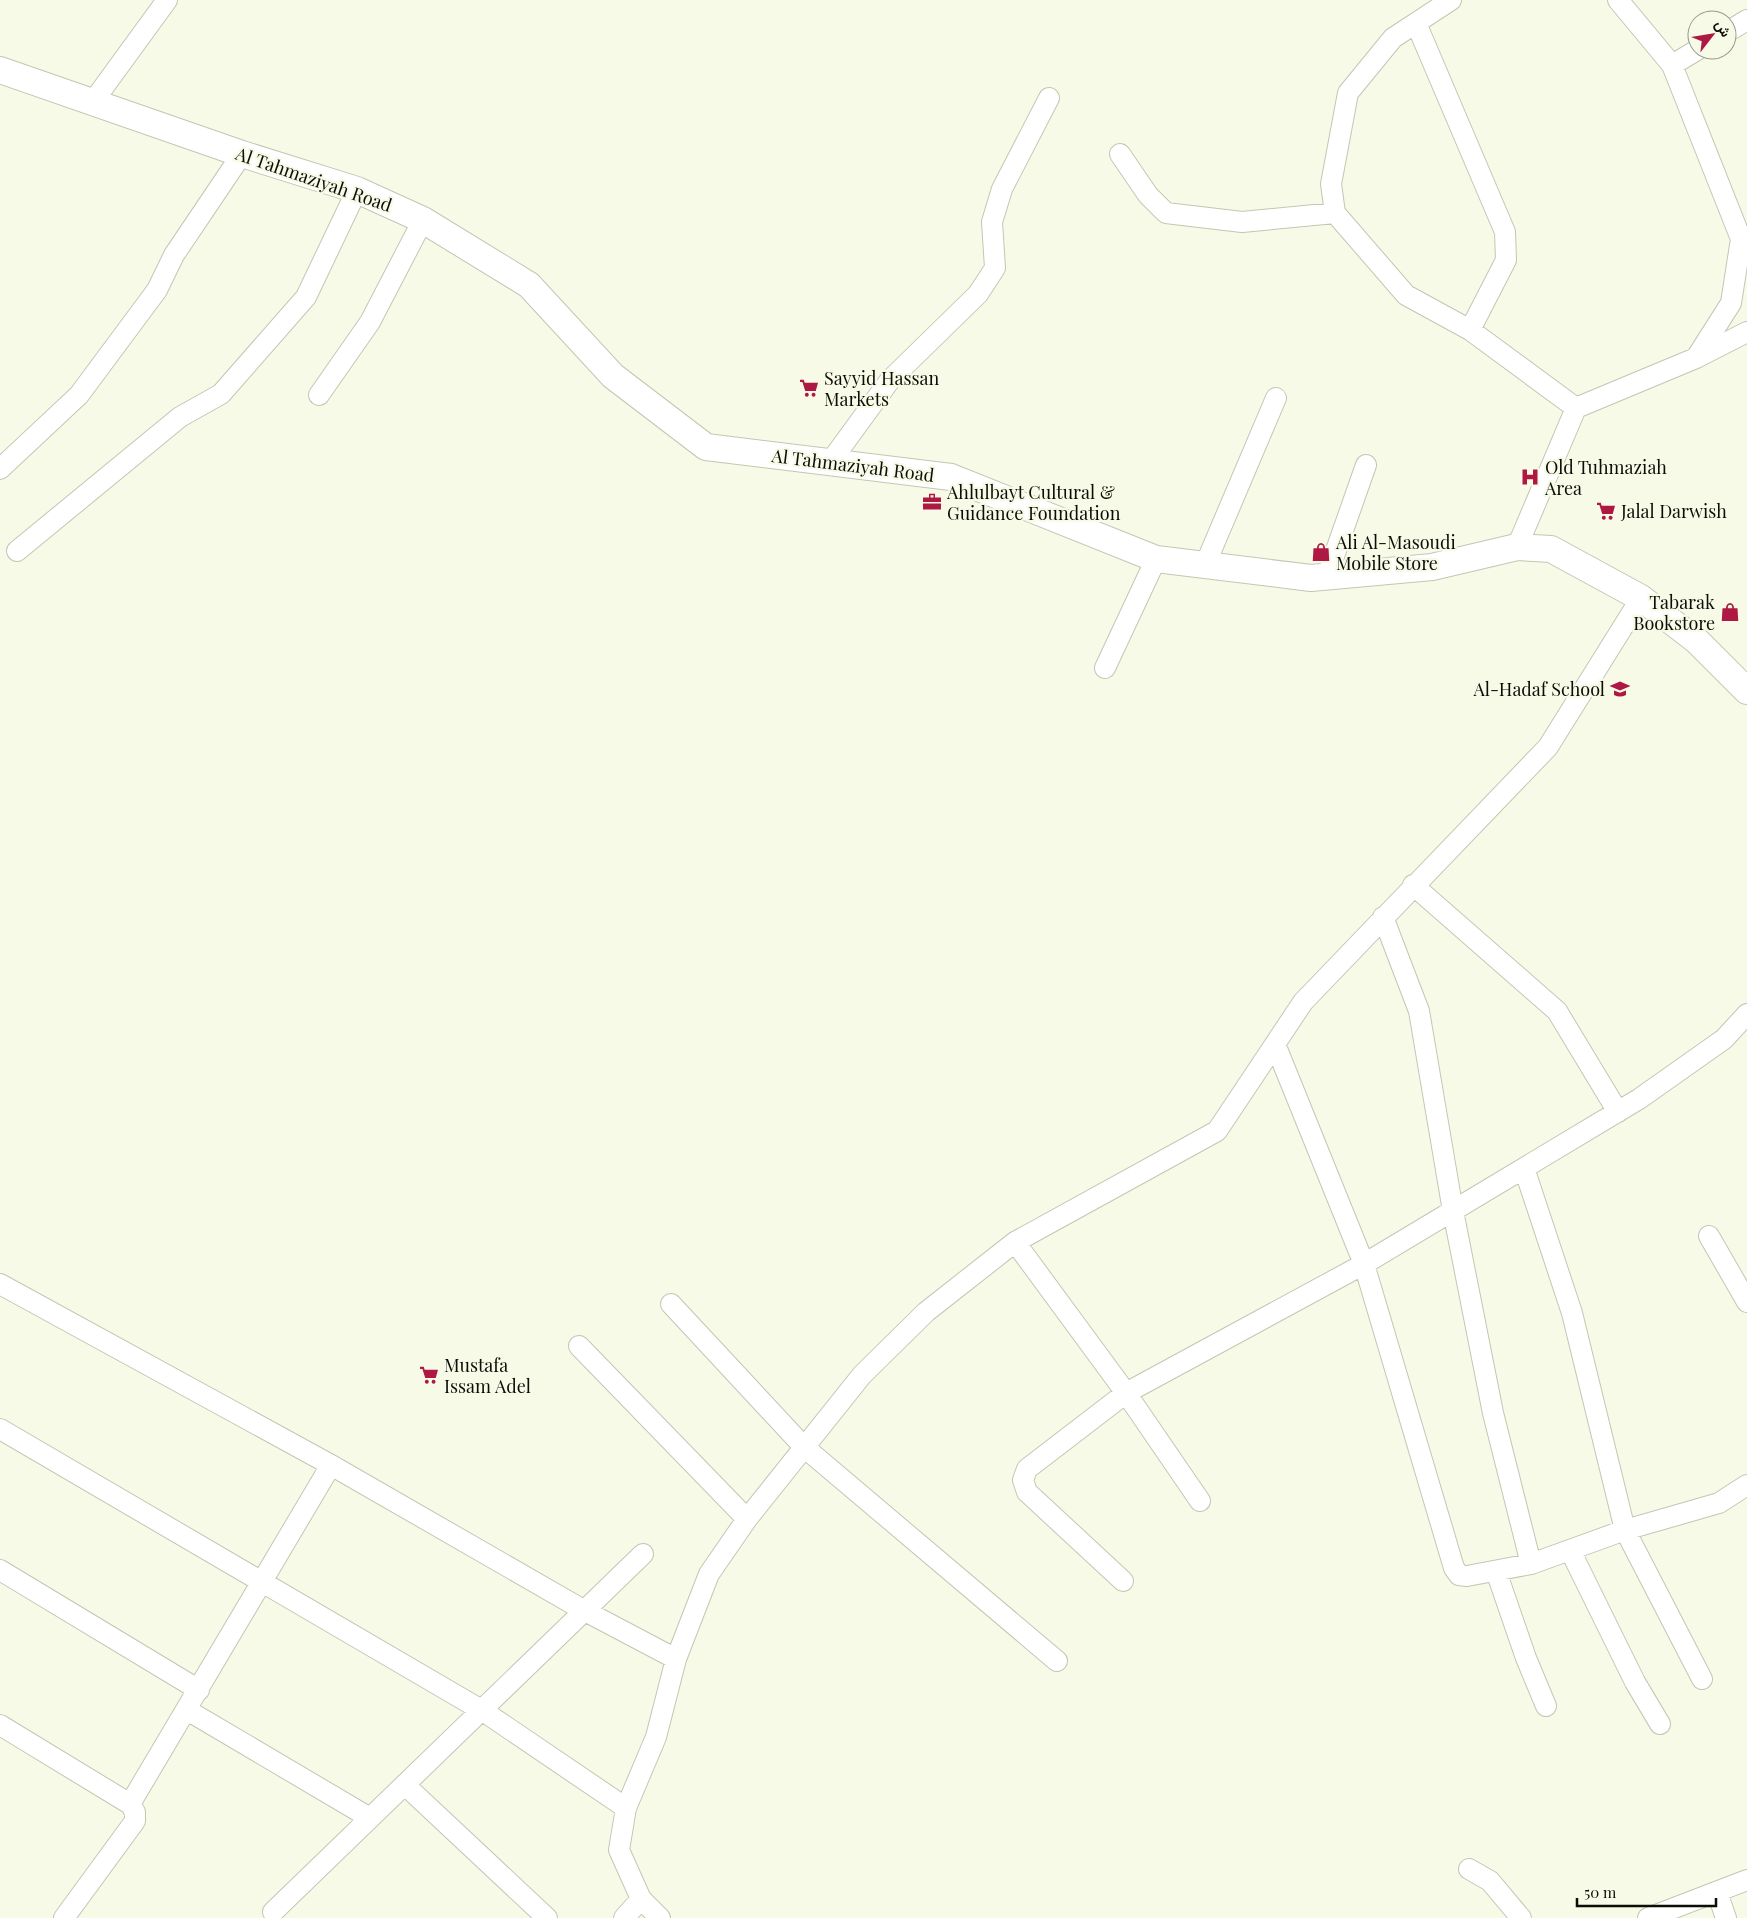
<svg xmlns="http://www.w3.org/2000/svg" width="1747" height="1918" font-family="'Playfair Display',Vazirmatn,serif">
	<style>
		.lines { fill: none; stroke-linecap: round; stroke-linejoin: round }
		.minor-casing { stroke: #c4c6b4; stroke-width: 22 }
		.major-casing { stroke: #c4c6b4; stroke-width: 28 }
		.minor { stroke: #fff; stroke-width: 20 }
		.major { stroke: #fff; stroke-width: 26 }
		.labels { text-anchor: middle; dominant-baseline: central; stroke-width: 4.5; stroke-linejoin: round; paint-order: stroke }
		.street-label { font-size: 18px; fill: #0d0d07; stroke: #f7fae6 }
		.poi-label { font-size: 18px; fill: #0d0d07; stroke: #f7fae6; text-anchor: start }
	</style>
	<rect width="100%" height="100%" fill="#f7fae6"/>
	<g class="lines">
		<g class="minor-casing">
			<path id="minor" d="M1451,0L1393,38L1348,93L1331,184L1335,213L1406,295L1470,330L1576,408
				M1618,0L1672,65L1741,239L1731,303L1696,358
				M1416,23L1505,232L1506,260L1470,330
				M1727,32L1747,20
				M1672,65L1697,50
				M92,103L167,0
				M1120,154L1148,195L1166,213L1242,222L1335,213
				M319,395L370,322L423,220
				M831,461L890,380L978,294L995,268L992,222L1002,189L1049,98
				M0,469L79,395L157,290L174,255L242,154
				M1517,547L1576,408L1696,358L1747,332
				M17,551L180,417L221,394L306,297L357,190
				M1205,565L1276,398
				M1327,576L1366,465
				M1105,668L1156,559
				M1413,885L1557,1011L1618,1112
				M1383,917L1419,1011L1453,1211L1493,1413L1531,1564
				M1275,1044L1364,1264L1454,1568L1459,1575L1467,1576L1531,1564L1625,1530L1719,1503L1747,1485
				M1524,1168L1572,1313L1625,1530L1702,1679
				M1709,1236L1747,1302
				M1015,1242L1126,1393L1200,1501
				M0,1284L331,1465L585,1611L676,1659
				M671,1304L804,1447L1057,1661
				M579,1346L747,1519
				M0,1429L483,1711L626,1808
				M1570,1550L1635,1682L1660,1724
				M0,1570L199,1690
				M1496,1571L1526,1658L1546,1706
				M1123,1581L1027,1492L1023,1480L1027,1469L1126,1393L1364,1264L1639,1099L1724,1039L1747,1014
				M187,1710L370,1818
				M0,1725L130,1804L135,1812V1821L64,1918
				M405,1785L547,1918
				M130,1804L331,1465
				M1469,1869L1490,1881L1521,1918
				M1717,1892L1726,1918
				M273,1912L643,1554
				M624,1918L641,1899
				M660,1918L641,1899L619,1850L626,1808L656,1737L676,1659L709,1574L747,1519L862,1375L926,1312L1015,1242L1217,1131L1303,1002L1548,747L1641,598
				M1648,1918L1747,1880"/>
		</g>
		<g class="major-casing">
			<path id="major" d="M0,70L242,154L357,190L423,220L529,285L613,376L706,447L951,477L1156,559L1311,578L1432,567L1517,547L1551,549L1641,598L1697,641L1747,691"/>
		</g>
		<use href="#minor" class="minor"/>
		<use href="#major" class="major"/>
	</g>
	<defs>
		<g id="supermarket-bare" transform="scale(1.5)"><path d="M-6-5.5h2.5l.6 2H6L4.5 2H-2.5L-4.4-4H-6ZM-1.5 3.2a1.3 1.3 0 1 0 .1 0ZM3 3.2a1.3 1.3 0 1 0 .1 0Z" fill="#ad1942" stroke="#f7fae6" stroke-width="2.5" paint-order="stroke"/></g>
		<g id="hospital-bare" transform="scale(1.5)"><path d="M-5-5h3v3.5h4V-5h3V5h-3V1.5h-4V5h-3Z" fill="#ad1942" stroke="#f7fae6" stroke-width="2.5" paint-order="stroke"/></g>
		<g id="office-bare" transform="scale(1.5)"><path d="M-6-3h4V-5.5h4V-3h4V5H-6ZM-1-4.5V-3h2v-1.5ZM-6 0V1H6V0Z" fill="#ad1942" stroke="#f7fae6" stroke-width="2.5" paint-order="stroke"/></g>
		<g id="shop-bare" transform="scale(1.5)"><path d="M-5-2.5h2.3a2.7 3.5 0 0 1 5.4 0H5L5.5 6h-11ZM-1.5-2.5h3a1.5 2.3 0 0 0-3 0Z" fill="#ad1942" stroke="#f7fae6" stroke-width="2.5" paint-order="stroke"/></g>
		<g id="school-bare" transform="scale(1.5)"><path d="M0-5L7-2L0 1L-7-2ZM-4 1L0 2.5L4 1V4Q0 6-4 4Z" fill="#ad1942" stroke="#f7fae6" stroke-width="2.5" paint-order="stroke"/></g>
	</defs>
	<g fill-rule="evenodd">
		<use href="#supermarket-bare" x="809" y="388"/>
		<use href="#hospital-bare" x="1530" y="477"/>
		<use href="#office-bare" x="932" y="502"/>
		<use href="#supermarket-bare" x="1606" y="511"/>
		<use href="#shop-bare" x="1321" y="552"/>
		<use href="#shop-bare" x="1730" y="612"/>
		<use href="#school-bare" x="1620" y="689"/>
		<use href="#supermarket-bare" x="429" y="1375"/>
	</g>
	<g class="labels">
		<g class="street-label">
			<text transform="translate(314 179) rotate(19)">Al Tahmaziyah Road</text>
			<text transform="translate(853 465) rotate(7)">Al Tahmaziyah Road</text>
		</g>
		<g class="poi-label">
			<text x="824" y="378">Sayyid Hassan<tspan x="824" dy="21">Markets</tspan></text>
			<text x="1545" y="467">Old Tuhmaziah<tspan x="1545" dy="21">Area</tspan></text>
			<text x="947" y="492">Ahlulbayt Cultural &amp;<tspan x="947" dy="21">Guidance Foundation</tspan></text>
			<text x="1621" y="511">Jalal Darwish</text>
			<text x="1336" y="542">Ali Al-Masoudi<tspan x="1336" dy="21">Mobile Store</tspan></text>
			<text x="1715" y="602" text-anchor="end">Tabarak<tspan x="1715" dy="21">Bookstore</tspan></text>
			<text x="1605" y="689" text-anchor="end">Al-Hadaf School</text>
			<text x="444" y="1365">Mustafa<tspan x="444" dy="21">Issam Adel</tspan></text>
		</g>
	</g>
	<g transform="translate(1712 35) rotate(59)"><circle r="24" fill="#f7fae6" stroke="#999b8d"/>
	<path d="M0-4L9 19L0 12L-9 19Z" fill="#ad1942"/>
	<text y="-8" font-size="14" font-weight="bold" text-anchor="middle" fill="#0d0d07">ش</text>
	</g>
	<path d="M1577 1898v8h139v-8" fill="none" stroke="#0d0d07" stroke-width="2.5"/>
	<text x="1584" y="1898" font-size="15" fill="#0d0d07" stroke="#f7fae6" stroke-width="4" paint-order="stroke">50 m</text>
</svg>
